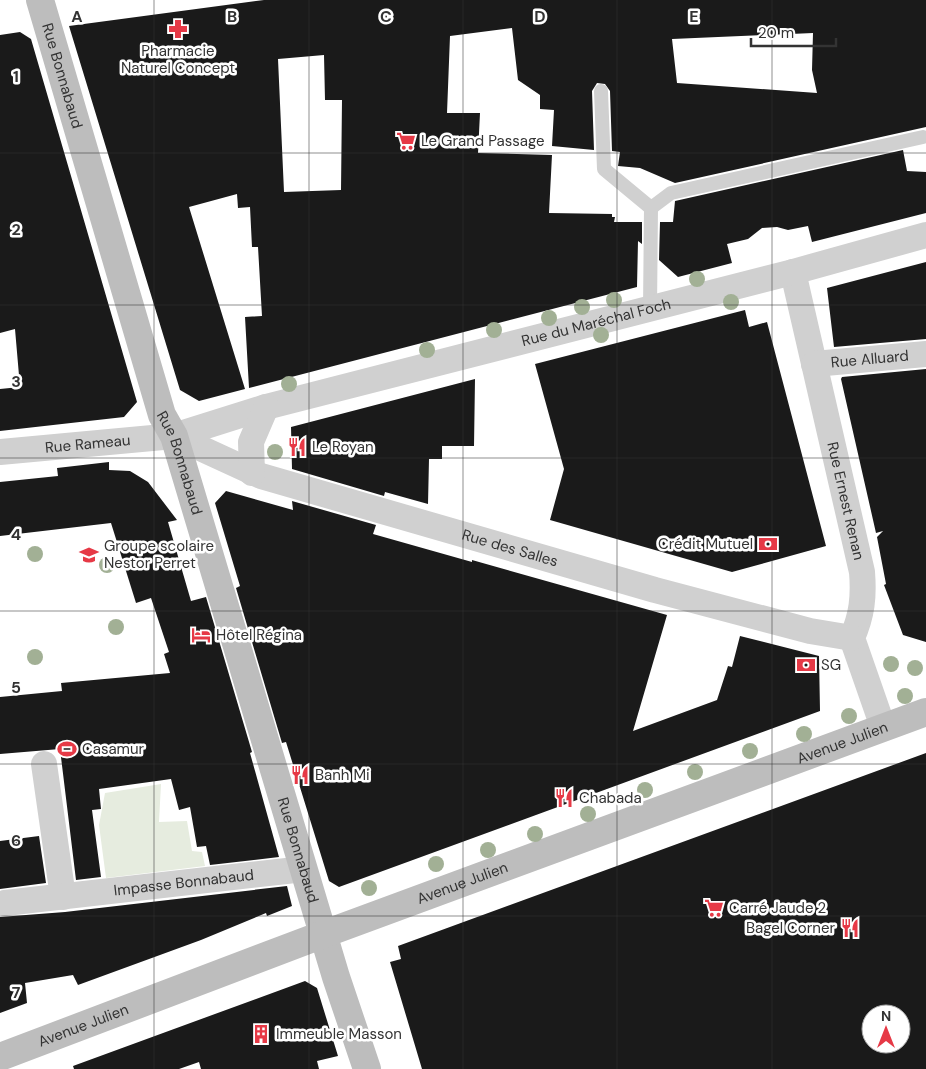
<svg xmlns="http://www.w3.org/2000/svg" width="926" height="1069" font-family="'DM Sans',sans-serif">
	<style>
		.green { fill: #e6ecdf }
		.building { fill: #1a1a1a; fill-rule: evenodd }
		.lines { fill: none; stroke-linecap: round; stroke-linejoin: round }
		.lane { stroke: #d0d0d0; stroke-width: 14 }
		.street { stroke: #d0d0d0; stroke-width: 26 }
		.secondary { stroke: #bdbdbd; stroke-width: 28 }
		.tree { fill: #a2b095 }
		.grid { fill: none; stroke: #333; stroke-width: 1; stroke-opacity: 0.55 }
		.labels { text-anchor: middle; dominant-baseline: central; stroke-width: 5; stroke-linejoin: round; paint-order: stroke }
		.poi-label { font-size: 15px; fill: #333; stroke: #fff; text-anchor: start }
		.street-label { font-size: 15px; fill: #333; stroke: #fff }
		.grid-label { font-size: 16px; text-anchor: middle; font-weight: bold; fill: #333; stroke: #fff; stroke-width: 5; stroke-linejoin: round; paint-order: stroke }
	</style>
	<rect width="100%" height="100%" fill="#fff"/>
	<path class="green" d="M161,784L159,822L187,821L192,851L202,852L205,866L106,878L99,825L105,793Z"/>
	<path class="building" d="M264,0H926V127L675,183L640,168L618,166L620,152L612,151L610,91L605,84L597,83L592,91L594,150L552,146L554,110L540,109V95L518,80L512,28L450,36L447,113H480L478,153L552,155L549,213L612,214V217H615L614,222H642V244L638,241L637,287L249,388L245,317L262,316L258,247H252L250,207L238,208L237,194L189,207L245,389L199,401L180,390L69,26ZM813,33L812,70L817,93L677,83L672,39ZM324,55L325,100H342L341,190L284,192L278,59Z
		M20,32L31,39L137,402L124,417L0,431V389L20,387L15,329L0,333V35Z
		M903,150L907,171L926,172V213L812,242L808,226L788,230L777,227L762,228L748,239L727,244L732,263L678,277L659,260L660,222H673L675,201Z
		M926,262V339L834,347L827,288Z
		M745,310L749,327L767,322L826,546L732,572L550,520L564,469L535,364Z
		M926,369V642L903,635L884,585L886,584L877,537L883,531L876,533L841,379L842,377Z
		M475,379L474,446H442V459H429L428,504L385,492L384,496L292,469L291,427Z
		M109,462V470L130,471L148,482L177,520L168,522L191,601L206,597L252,752L250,753L279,857L210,865L206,846L197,847L190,807L179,810L171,779L99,789L101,809L92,810L101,877L76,880L60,749L0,754V697L62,691L61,683L170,673L164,654L169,652L151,598L136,603L111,523L0,536V482L58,476L57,468Z
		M226,491L293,510L292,501L376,525L373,534L472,562V560L667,615L633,731L717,700L728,666L732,667L740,636L819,656L820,711L339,887L329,881L286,742L282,743L236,588L240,586L215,503Z
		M926,753V1069H422L390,962L401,959L398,946ZM871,1014H901V1044H871Z
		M39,836L46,883L0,889V841Z
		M287,886L292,906L267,916L266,913L201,940L78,985L73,975L25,983L27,1003L0,1013V917L65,912Z
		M305,981L317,988L338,1056L317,1061L319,1069H201L199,1062L179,1069H74L73,1066Z"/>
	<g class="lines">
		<path class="lane" d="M601,91L604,169L651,208L650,309
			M651,208L671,193L923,137"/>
		<g class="street">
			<path id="s1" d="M793,272L862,572C864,597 862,615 852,638L883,727"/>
			<path id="s2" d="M814,364L926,354"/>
			<path id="s3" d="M174,436L261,476L655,590L810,631L852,638"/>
			<path id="s4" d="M0,452L174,436L266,407L793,272L926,235"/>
			<path d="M252,473L251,442L266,407"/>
			<path d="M44,764L63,897"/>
			<path id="s5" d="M5,903L304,869"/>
		</g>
		<g class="secondary">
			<path id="s6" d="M40,0L162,415L174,436L336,977L367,1069"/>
			<path id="s7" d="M0,1057L324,934L926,712"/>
		</g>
	</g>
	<g class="tree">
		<circle cx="697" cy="279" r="8"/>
		<circle cx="614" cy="300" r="8"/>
		<circle cx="731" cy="302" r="8"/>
		<circle cx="582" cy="307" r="8"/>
		<circle cx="549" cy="318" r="8"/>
		<circle cx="494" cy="330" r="8"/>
		<circle cx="601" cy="335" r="8"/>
		<circle cx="427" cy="350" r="8"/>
		<circle cx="289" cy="384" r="8"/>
		<circle cx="275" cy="452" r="8"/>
		<circle cx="35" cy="554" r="8"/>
		<circle cx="107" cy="565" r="8"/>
		<circle cx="116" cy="627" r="8"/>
		<circle cx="35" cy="657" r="8"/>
		<circle cx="891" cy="664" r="8"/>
		<circle cx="915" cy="668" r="8"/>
		<circle cx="905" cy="696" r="8"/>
		<circle cx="849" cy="716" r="8"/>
		<circle cx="804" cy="734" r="8"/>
		<circle cx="750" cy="751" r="8"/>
		<circle cx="695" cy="772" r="8"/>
		<circle cx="645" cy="790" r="8"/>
		<circle cx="588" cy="814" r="8"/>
		<circle cx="535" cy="834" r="8"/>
		<circle cx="488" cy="850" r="8"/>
		<circle cx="436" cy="864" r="8"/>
		<circle cx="369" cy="888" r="8"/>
	</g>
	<path class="grid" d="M154,0V1069M309,0V1069M463,0V1069M617,0V1069M772,0V1069M0,153H926M0,305H926M0,458H926M0,611H926M0,764H926M0,916H926"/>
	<defs>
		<g id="pharmacy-bare" transform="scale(1.5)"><path d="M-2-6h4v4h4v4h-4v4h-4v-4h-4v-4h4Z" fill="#e63946" stroke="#fff" stroke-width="2.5" paint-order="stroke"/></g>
		<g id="supermarket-bare" transform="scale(1.5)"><path d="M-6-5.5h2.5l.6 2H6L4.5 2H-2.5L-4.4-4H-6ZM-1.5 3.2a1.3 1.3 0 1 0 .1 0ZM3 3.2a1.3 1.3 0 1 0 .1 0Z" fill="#e63946" stroke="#fff" stroke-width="2.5" paint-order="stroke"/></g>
		<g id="restaurant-bare" transform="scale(1.5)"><path d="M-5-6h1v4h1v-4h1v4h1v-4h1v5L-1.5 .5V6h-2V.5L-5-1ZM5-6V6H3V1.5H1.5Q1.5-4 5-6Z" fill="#e63946" stroke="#fff" stroke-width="2.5" paint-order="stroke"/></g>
		<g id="bank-bare" transform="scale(1.5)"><path d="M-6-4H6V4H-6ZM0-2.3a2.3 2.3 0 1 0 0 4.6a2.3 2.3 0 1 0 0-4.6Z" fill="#e63946" stroke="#fff" stroke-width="2.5" paint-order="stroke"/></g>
		<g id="school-bare" transform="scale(1.5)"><path d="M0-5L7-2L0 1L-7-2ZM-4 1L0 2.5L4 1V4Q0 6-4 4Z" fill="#e63946" stroke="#fff" stroke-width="2.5" paint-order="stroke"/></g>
		<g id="hotel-bare" transform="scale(1.5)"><path d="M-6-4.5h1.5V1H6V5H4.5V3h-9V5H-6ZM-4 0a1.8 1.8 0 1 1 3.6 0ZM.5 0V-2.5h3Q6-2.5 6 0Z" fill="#e63946" stroke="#fff" stroke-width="2.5" paint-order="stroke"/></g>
		<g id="stadium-bare" transform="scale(1.5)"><path d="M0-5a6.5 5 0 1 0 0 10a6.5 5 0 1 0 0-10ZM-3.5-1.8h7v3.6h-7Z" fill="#e63946" stroke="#fff" stroke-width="2.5" paint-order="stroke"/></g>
		<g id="building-bare" transform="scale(1.5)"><path d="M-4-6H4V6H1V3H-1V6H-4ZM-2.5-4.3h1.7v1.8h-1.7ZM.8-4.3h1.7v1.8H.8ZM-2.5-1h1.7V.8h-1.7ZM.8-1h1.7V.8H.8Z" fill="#e63946" stroke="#fff" stroke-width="2.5" paint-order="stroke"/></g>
	</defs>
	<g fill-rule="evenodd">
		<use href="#pharmacy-bare" x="178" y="29"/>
		<use href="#supermarket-bare" x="406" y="141"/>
		<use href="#restaurant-bare" x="297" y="447"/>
		<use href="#bank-bare" x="768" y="544"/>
		<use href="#school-bare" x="89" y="555"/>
		<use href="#hotel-bare" x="201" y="635"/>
		<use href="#bank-bare" x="806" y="665"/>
		<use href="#stadium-bare" x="67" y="749"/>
		<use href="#restaurant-bare" x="300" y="775"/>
		<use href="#restaurant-bare" x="564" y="798"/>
		<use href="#supermarket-bare" x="714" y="908"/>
		<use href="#restaurant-bare" x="850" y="928"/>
		<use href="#building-bare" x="261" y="1034"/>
	</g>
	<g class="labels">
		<g class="poi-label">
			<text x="178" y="51" text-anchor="middle">Pharmacie<tspan x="178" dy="17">Naturel Concept</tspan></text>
			<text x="421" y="141">Le Grand Passage</text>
			<text x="312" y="447">Le Royan</text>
			<text x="753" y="544" text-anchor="end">Crédit Mutuel</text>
			<text x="104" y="546">Groupe scolaire<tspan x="104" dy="17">Nestor Perret</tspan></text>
			<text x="216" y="635">Hôtel Régina</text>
			<text x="821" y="665">SG</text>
			<text x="82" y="749">Casamur</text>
			<text x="315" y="775">Banh Mi</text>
			<text x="579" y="798">Chabada</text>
			<text x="729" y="908">Carré Jaude 2</text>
			<text x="835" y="928" text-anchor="end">Bagel Corner</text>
			<text x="276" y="1034">Immeuble Masson</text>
		</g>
		<g class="street-label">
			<text stroke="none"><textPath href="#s6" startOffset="79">Rue Bonnabaud</textPath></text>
			<text stroke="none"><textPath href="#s4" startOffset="612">Rue du Maréchal Foch</textPath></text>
			<text stroke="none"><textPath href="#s2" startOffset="56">Rue Alluard</textPath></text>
			<text stroke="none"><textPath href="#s4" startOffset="88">Rue Rameau</textPath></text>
			<text stroke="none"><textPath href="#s6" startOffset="484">Rue Bonnabaud</textPath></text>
			<text stroke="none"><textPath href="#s1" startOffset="235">Rue Ernest Renan</textPath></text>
			<text stroke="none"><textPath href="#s3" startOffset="355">Rue des Salles</textPath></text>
			<text stroke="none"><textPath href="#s7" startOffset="899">Avenue Julien</textPath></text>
			<text stroke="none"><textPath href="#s6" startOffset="889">Rue Bonnabaud</textPath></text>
			<text stroke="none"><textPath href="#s5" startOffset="180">Impasse Bonnabaud</textPath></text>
			<text stroke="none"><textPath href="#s7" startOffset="494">Avenue Julien</textPath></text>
			<text stroke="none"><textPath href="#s7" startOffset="89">Avenue Julien</textPath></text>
		</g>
	</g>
	<g class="grid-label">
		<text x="77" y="22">A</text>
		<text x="232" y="22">B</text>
		<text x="386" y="22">C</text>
		<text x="540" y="22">D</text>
		<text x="694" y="22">E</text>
		<text x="16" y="82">1</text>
		<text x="16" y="235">2</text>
		<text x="16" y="387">3</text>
		<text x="16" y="540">4</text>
		<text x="16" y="693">5</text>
		<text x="16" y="846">6</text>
		<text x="16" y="998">7</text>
	</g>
	<g transform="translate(886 1029)"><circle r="24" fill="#ffffff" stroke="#adadad"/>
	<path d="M0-4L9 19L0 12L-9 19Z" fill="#e63946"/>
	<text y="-8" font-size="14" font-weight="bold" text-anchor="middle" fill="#333333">N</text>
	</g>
	<path d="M751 38v8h85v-8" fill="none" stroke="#333333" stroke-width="2.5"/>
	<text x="758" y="38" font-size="15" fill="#333333" stroke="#ffffff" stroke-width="4" paint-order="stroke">20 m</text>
</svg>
